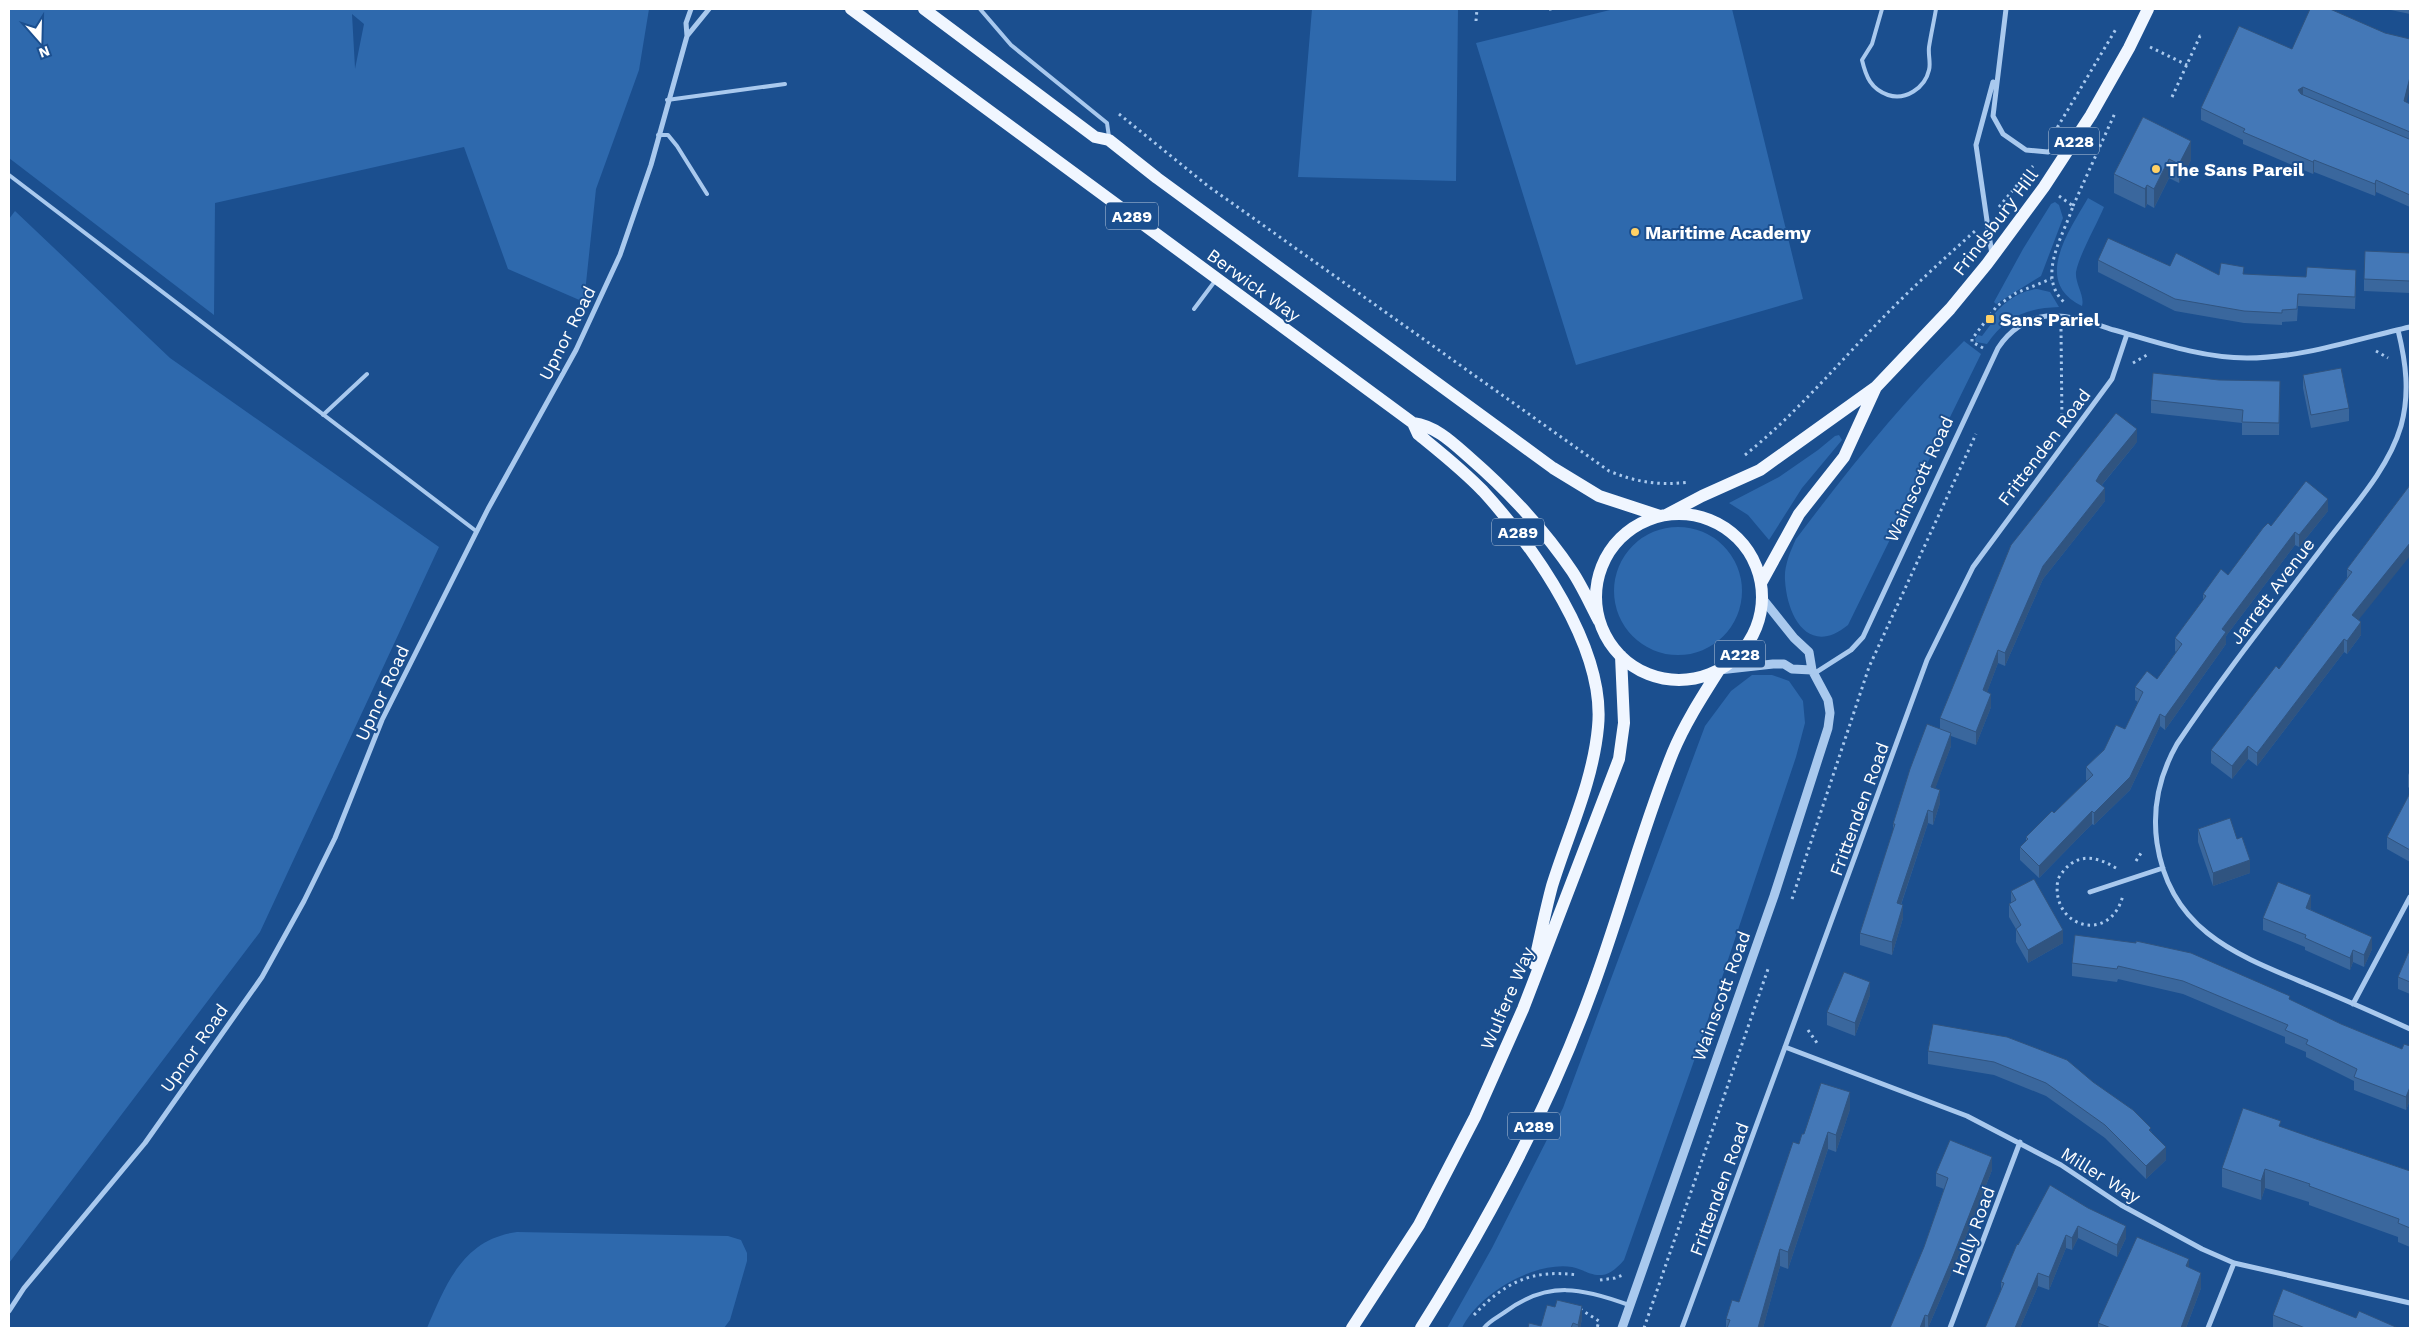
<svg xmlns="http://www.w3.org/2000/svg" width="2419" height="1337" font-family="'Work Sans',sans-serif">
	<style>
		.green { fill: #2e69ad; fill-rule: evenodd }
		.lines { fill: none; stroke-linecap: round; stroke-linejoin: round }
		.path { stroke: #a9c9ee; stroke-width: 3; stroke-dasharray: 2.5 4; stroke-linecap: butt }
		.service { stroke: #a9c9ee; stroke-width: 4 }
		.minor { stroke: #a9c9ee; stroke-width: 5 }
		.tertiary { stroke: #a9c9ee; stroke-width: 9 }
		.primary { stroke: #f0f6ff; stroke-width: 12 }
		.wall { fill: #3a679d }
		.shaded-wall { fill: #305480 }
		.building { fill: #4478b7; stroke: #305480 }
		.poi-dot { fill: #ffd166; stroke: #1b4f8f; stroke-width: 2 }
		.labels { text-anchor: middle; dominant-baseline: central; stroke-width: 4; stroke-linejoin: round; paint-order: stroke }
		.shield { fill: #1b4f8f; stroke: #bbcadd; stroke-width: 1 }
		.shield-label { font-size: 16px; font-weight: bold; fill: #fff }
		.poi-label { font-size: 18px; font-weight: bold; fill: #fff; stroke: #1b4f8f; text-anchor: start }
		.street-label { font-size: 18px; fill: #fff; stroke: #1b4f8f }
	</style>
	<rect width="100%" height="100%" fill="#1b4f8f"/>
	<path class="green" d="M9,9H649L639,70L596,189L584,302L508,269L464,147L215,203L214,315L9,158ZM352,14L364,24L355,69V68Z
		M1312,9H1458L1456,181L1298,177Z
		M1614,9H1732L1803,299L1576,365L1476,43Z
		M2088,198L2104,207C2097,224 2079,255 2076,272C2075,284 2085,296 2082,306C2032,282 2069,231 2088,198Z
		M2055,202L2059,205L2063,218L2041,276L1996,304L1994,302L2023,249L2051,204Z
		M15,211L170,358L439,547L260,932L9,1263V219Z
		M2037,289L2050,292L2059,307C2027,308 2005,317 1987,344L1976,342L1975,339L1978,335L1982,336L1991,324L1989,321C2000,305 2017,291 2037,289Z
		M1964,341L1981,354L1848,625C1809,657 1787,617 1785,580C1784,566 1790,552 1796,539C1848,470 1902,402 1964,341Z
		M1839,435L1842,440L1802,488L1769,540L1748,515L1729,503L1779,477L1818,450L1835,436Z
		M1614 591a64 64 0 1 1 128 0a64 64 0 1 1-128 0Z
		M1752,675H1772L1789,681L1803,701L1805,723L1796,757L1695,1058L1624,1260C1618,1267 1611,1274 1602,1275C1590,1276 1583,1269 1572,1267C1534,1261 1478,1294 1462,1328H1447L1492,1248L1563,1108L1705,726L1731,691Z
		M517,1232L728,1236L741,1240L747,1253V1261L730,1320L724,1328H427C446,1284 463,1239 517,1232Z"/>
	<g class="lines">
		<path class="path" d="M1549,9H1554
			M1476,21L1477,9
			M2150,47L2187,65
			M2172,97L2200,36H2204
			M1119,114L1208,186L1609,471C1636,482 1659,486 1689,482
			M2054,133L2116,29
			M2059,196L2073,206C2064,235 2036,276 2064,302
			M2073,206L2115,113
			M1999,207L2033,166
			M2061,329L2062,423
			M1983,348L1972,342V339L1997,306L2016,293L2051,279
			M2376,351L2388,358
			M2133,363L2147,355
			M1745,455C1791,418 1829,374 1870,331C1903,296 1939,263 1975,231
			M2136,861L2143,850
			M2116,868C2093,854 2073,853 2058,879C2049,928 2111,945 2123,895
			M1792,899L1869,667L1976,434
			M1808,1030L1817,1043
			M1600,1280L1615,1278L1623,1275
			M1580,1309L1599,1321L1597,1328
			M1474,1315C1505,1282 1532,1269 1577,1275
			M1644,1328L1768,969"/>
		<path class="service" d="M980,9L1011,45L1107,123L1109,137
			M1882,9L1872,44L1862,60C1866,77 1871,89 1888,95C1905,101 1925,88 1929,70C1931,63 1928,55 1929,47C1931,34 1934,21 1936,9
			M667,100L785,84
			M658,135H668L677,146L707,194
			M9,175L476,531
			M1194,309L1215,281
			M323,415L367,374
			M1484,1328C1489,1321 1498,1317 1505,1312C1548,1280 1583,1288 1629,1305"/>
		<path class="minor" d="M2006,9L1993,116L2003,134L2026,150L2048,152L2071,141
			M687,36L686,23L691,9
			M1992,255L1976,145L1993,82
			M2398,330C2406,363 2410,393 2401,426C2388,470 2352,508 2325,544C2275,610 2223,675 2177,744C2160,774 2152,808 2157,843C2170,931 2237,955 2309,985C2343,999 2377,1014 2410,1029
			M1815,673L1851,650L1863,637L1998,348C2009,331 2027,318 2047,316C2070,314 2092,323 2114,330C2156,342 2202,358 2247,358C2303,358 2356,339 2410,327
			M2090,892L2163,868
			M2353,1004L2410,897
			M1785,1047L1967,1116L2061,1165L2121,1205L2202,1249L2234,1263L2410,1303
			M9,1311L24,1288L145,1143L262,977L304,901L335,838L382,720L488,509L576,350L620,255L651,165L687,36L709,9
			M1682,1328L1927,660L1973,567L2112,379L2127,334
			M1950,1328L2020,1142
			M2208,1328L2234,1263"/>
		<path class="tertiary" d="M1719,670L1773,664H1784L1792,669L1812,670
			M1622,1328L1774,896L1828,728L1830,713L1828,700L1812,670L1809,652L1794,638L1762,598"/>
		<path class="primary" d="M851,9L1413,423C1436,426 1453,443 1470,458C1509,492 1543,528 1572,571C1582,586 1590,604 1599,621
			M924,9L1095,137L1109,140L1157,178L1553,468L1599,496L1660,516
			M1413,423L1418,434C1440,452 1463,470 1483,491C1534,547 1606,648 1598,727C1593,782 1568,834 1552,886C1545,912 1540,938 1534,964
			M1596 597a83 83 0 1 1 166 0a83 83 0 1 1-166 0Z
			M1666,515L1702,496L1760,470L1876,387L1950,309L1987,264L2044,187L2091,115L2129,48L2148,9
			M1761,583L1799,514L1844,457L1876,387
			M1352,1328L1419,1225L1475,1117L1523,1009L1619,759L1624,723L1621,656
			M1421,1328C1487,1223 1547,1112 1590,995C1620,915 1641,831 1673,752C1685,723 1702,697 1719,670"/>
	</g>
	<path class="wall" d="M2386,9H2410V14Z
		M2239,26L2410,104V207L2376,192L2375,196L2314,172L2313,174L2243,144V140L2201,120V108Z
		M2143,117L2191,160L2179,183L2169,178L2154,208L2147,204L2145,208L2114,193V174Z
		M2410,253V293L2364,291V279Z
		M2098,260L2170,266L2219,275L2244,274L2356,281L2355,309L2298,306L2297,321L2282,322V325L2244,323L2175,311L2098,272Z
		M2303,375L2349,408V421L2311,428L2303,388Z
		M2280,394L2279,435H2242V423L2151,413V400Z
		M2137,442L2102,485L2105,501L2043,579L2005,666L1998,663L1987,692L1991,707L1976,745L1951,736V746L1935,788L1940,803L1933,825L1928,823L1901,905L1903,918L1892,955L1860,945V933L1893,831V824L1940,728V718L2011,545Z
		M2410,485L2358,620L2361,635L2347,654L2344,652L2257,766L2248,759L2232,779L2211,763V750L2279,669L2347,578V569Z
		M2328,511L2299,547L2295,545L2226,636V644L2165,730L2160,726L2130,790L2094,825L2092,824L2039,878L2020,860V847L2026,841V837L2054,813L2087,781L2086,780V767L2125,729L2138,702L2135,700V687L2157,679L2176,652L2175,651V638L2203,601V594L2228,575L2271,526Z
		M2410,771V789L2408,787V775Z
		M2410,793V862L2387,849V837Z
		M2198,829L2237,839L2250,873L2213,886L2198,842Z
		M2011,891L2063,943L2028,963L2016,942V929L2009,917V904L2011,903Z
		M2311,907L2310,909L2372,949L2364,967L2353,962L2350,970L2305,950V947L2263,930V918Z
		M2075,935L2290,1000L2341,1024L2402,1049L2410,1046V1100L2406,1110L2354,1090V1081L2306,1057V1052L2285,1043V1037L2183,994L2118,979L2117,982L2072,976V963Z
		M2410,949V994L2398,989V977Z
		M1870,995L1855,1036L1827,1025V1012Z
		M1933,1024L2151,1131L2166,1160L2146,1179L2105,1138L2046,1096L1994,1075L1928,1064V1051Z
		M1850,1109L1836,1152L1828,1149L1788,1269L1780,1266L1763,1328H1726V1319L1739,1302L1799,1144Z
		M2281,1127L2316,1139L2410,1171V1247L2398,1242V1237L2309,1205V1202L2265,1188L2261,1200L2222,1187V1168Z
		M1992,1170L1952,1272L1928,1328L1925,1327L1924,1247L1944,1189L1936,1186V1173Z
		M2050,1185L2126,1238L2117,1257L2078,1238L2072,1250L2066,1248L2049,1290L2038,1286L2020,1328H1985L2001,1291V1282L2018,1245Z
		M2189,1268L2201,1288L2186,1328H2098V1323Z
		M2273,1315L2356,1318L2398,1328H2273Z
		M1582,1319L1580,1328H1528L1541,1326Z"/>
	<path class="shaded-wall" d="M2410,77V89L2404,113V101Z
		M2303,87V100L2298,90Z
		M2191,141V160L2179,183V164Z
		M2169,159V178L2154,208V189Z
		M2314,160V172L2313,174V162Z
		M2376,180V192L2375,196V184Z
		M2147,185V204L2145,208V189Z
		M2137,429V442L2100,487L2096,481L2100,474Z
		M2105,488V501L2043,579L2005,666V653L2043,566Z
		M2328,499V511L2299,547V535Z
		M2295,532V545L2226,636V644L2165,730V717L2222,629Z
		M2410,543V556L2352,628V615Z
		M2361,622V635L2347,654V641Z
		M2344,639V652L2257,766V753Z
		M1998,650V663L1983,703V690Z
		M1991,694V707L1976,745V732Z
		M2160,714V726L2130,790L2094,825V813Z
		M1951,733V746L1931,800V787Z
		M2248,746V759L2232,779V766Z
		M1940,790V803L1933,825V812Z
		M1928,810V823L1897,916V903Z
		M2092,811V824L2039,878V866Z
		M2250,860V873L2213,886V873Z
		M2311,895V907L2306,919V908Z
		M1903,905V918L1892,955V942Z
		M2063,930V943L2028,963V950Z
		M2372,937V949L2364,967V955Z
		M2353,950V962L2350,970V958Z
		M1870,982V995L1855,1036V1023Z
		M2410,1087V1100L2406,1110V1097Z
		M1850,1092V1109L1836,1152V1135Z
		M1828,1132V1149L1788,1269V1252Z
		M2166,1147V1160L2146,1179V1166Z
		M1992,1157V1170L1952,1272L1928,1328V1316Z
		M2265,1169V1188L2261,1200V1181Z
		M2078,1226V1238L2072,1250V1238Z
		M2126,1226V1238L2117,1257V1245Z
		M2066,1235V1248L2049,1290V1277Z
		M1780,1249V1266L1763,1328H1758Z
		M2189,1259V1274L2186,1266Z
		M2038,1273V1286L2020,1328H2015Z
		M2201,1273V1288L2186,1328H2181Z
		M1582,1306V1319L1580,1328H1578V1325Z
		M1925,1315V1328H1920Z"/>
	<path class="building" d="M2310,9H2330L2385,33L2410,39V77L2404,101L2410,104V132L2303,87L2298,90L2301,94L2409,139H2410V195L2376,180L2375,184L2314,160L2313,162L2243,132L2245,129L2201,108L2239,26L2292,49Z
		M2143,117L2191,141L2179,164L2169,159L2154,189L2147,185L2145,189L2114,174Z
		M2108,238L2170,266L2176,253L2219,275L2221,263L2244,267L2243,274L2306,277L2307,267L2356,270L2355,297L2298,294L2297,309L2282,310V313L2244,311L2175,299L2098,260Z
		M2365,251L2410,253V281L2364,279Z
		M2341,368L2349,408L2311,415L2303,375Z
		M2153,373L2219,380L2280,381L2279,423L2242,422L2243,410L2151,400Z
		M2116,413L2137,429L2100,474L2096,481L2105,488L2043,566L2005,653L1998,650L1983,690L1991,694L1976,732L1940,718L2011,545Z
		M2306,481L2328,499L2299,535L2295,532L2222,629L2226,632L2165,717L2160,714L2130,777L2094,813L2092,811L2039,866L2020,847L2028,839L2026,837L2052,811L2054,813L2093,775L2086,767L2104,750L2116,725L2125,729L2143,692L2135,687L2147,671L2157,679L2182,644L2175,638L2206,596L2203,594L2221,569L2228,575L2263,528L2268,523L2271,526Z
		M2410,485V543L2352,615L2361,622L2347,641L2344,639L2257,753L2248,746L2232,766L2211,750L2276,666L2279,669L2352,572L2347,569Z
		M1927,724L1951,733L1931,787L1940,790L1933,812L1928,810L1897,903L1903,905L1892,942L1860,933L1895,824H1893L1910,769Z
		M2410,793V850L2387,837Z
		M2230,818L2237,839L2242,837L2250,860L2213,873L2198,829Z
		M2034,879L2063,930L2028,950L2016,929L2021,925L2009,904L2016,900L2011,891Z
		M2278,882L2311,895L2306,908L2372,937L2364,955L2353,950L2350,958L2305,938L2306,935L2263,918Z
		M2075,935L2136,943V941L2191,953L2290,996L2289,999L2341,1024L2402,1049L2404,1044L2410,1046V1087L2406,1097L2354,1077L2357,1069L2306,1044L2308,1040L2285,1030L2288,1025L2183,981L2118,966L2117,969L2072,963Z
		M2410,949V982L2398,977Z
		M1844,972L1870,982L1855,1023L1827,1012Z
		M1933,1024L2007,1037L2067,1060L2093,1082L2133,1110L2151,1128L2149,1130L2166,1147L2146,1166L2105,1125L2046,1083L1994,1062L1928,1051Z
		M1821,1083L1850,1092L1836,1135L1828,1132L1788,1252L1780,1249L1758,1328H1727L1730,1320L1726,1319L1732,1300L1739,1302L1793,1142L1799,1144L1802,1134H1804Z
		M2243,1108L2281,1121L2279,1126L2316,1139L2410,1171V1228L2398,1223L2399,1219L2309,1186L2310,1184L2265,1169L2261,1181L2222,1168Z
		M1950,1140L1992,1157L1952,1259L1928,1316L1925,1315L1920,1328H1890L1924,1247L1948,1178L1936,1173Z
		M2050,1185L2088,1208L2126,1226L2117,1245L2078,1226L2072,1238L2066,1235L2049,1277L2038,1273L2015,1328H1985L2004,1283L2001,1282L2017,1244L2018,1245Z
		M2137,1237L2189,1259L2186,1266L2201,1273L2181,1328H2111L2098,1323Z
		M2283,1289L2356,1318L2359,1311L2398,1328H2305L2273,1315Z
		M1557,1300L1582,1306L1578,1325L1573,1323L1571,1328H1528L1529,1323L1541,1326L1547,1305L1555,1307Z"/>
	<g class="poi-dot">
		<circle cx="2156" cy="169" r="5"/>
		<circle cx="1635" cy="232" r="5"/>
		<rect x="1985" y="314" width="10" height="10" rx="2.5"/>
	</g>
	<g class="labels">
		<g class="shield">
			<rect x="2049" y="127.5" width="50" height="27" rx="4"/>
			<rect x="1106" y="202.5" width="52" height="27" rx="4"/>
			<rect x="1492" y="518.5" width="52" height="27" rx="4"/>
			<rect x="1715" y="640.5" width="50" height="27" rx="4"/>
			<rect x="1508" y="1112.5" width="52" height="27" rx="4"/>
		</g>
		<g class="shield-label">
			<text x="2074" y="141">A228</text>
			<text x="1132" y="216">A289</text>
			<text x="1518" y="532">A289</text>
			<text x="1740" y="654">A228</text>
			<text x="1534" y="1126">A289</text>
		</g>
		<g class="poi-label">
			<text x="2166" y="169">The Sans Pareil</text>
			<text x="1645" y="232">Maritime Academy</text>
			<text x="2000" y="319">Sans Pariel</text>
		</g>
		<g class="street-label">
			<text transform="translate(1995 222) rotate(-53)">Frindsbury Hill</text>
			<text transform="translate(1254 285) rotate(36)">Berwick Way</text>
			<text transform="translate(567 333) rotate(-63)">Upnor Road</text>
			<text transform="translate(2044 447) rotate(-53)">Frittenden Road</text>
			<text transform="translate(1919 479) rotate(-65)">Wainscott Road</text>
			<text transform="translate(2272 591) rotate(-53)">Jarrett Avenue</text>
			<text transform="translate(382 693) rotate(-65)">Upnor Road</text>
			<text transform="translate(1859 809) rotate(-70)">Frittenden Road</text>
			<text transform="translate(1721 996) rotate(-70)">Wainscott Road</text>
			<text transform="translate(1507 998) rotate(-67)">Wulfere Way</text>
			<text transform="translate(194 1048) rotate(-55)">Upnor Road</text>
			<text transform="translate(2101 1175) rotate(32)">Miller Way</text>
			<text transform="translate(1719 1189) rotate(-70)">Frittenden Road</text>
			<text transform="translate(1973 1231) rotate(-70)">Holly Road</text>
		</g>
	</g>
	<rect width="2419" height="1337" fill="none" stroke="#ffffff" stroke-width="20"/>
	<g transform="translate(40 40) rotate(160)" stroke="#1b4f8f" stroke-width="4" paint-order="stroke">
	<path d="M0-4L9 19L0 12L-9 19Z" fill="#ffffff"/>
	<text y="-8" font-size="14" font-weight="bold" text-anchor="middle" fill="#ffffff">N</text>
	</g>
</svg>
